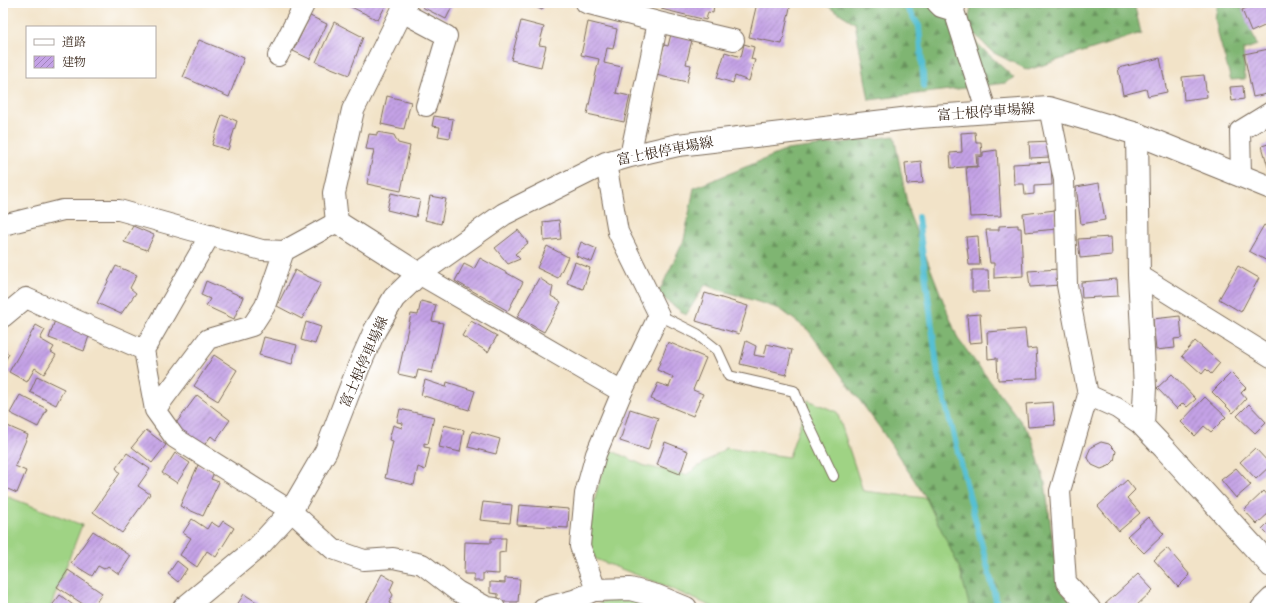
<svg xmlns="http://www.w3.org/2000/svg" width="1274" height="611" font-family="Cardo,'Noto Serif JP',serif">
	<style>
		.grass { fill: #9fd384; stroke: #6d7e51 }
		.forest { fill: url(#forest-firs); stroke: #5d7048 }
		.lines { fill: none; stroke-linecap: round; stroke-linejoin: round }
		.stream { stroke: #57c0d3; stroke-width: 6 }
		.building { fill: url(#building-hatch) }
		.service-casing { stroke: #7b6b5a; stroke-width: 12 }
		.minor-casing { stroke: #7b6b5a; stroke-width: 22 }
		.tertiary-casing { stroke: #7b6b5a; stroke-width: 24 }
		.secondary-casing { stroke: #7b6b5a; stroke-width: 24 }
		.service { stroke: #fff; stroke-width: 10 }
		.minor { stroke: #fff; stroke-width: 20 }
		.tertiary { stroke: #fff; stroke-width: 22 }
		.secondary { stroke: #fff; stroke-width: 22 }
		.labels { text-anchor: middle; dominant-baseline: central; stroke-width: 3; stroke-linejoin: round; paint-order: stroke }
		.street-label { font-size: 14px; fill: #3b2a1e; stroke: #fff }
	</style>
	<defs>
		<pattern id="forest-firs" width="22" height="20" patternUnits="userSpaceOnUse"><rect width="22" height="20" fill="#7fb572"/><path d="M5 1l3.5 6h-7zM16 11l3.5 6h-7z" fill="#69935d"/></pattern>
		<pattern id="building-hatch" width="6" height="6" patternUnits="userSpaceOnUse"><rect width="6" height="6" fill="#c4a2e6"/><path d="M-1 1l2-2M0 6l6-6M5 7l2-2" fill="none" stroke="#a084ba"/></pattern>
	</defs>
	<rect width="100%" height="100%" fill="#fff"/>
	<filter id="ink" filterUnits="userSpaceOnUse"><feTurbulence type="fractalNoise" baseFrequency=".025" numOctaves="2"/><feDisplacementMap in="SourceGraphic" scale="8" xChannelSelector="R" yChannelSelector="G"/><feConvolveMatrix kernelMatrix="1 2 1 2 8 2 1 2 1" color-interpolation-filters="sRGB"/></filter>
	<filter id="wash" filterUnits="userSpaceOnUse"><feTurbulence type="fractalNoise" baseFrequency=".012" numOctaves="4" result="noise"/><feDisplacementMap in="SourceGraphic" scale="16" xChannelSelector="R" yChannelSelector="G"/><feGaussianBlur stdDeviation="0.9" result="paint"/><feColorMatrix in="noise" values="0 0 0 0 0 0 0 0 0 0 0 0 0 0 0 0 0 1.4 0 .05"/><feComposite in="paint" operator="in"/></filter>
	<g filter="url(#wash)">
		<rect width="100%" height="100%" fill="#f2e3c8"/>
		<path class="grass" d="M808,400L837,412L863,491L926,498L938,523L965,568L973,608H715L658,583L595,559C594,553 590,545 590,538C589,512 601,474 610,450L645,466L686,475L726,448L789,457Z
			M3,495L82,525L50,608H3Z
			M612,596L672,608H593Z"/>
		<path class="forest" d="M823,3H936L987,53L1014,78L1005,83L869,100L855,23Z
			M972,3H1134L1141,33L1028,70L992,52L967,26Z
			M1218,3H1247L1241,6L1257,45L1243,50L1245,79L1231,80L1219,38L1215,18Z
			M894,136L909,213L958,339L1031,435L1045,483L1059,588L1076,608H970L959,567L926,498L880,428L808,330L780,309L705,285L686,315L658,294L684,240L694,188L787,150Z"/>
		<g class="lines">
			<path class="stream" d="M904,3L919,26L924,87
				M918,217L938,374L998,608"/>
		</g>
		<g id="blocks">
			<path class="building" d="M343,3H387L378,20Z
				M425,3H454L446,19L422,7Z
				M528,3H545L542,10Z
				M668,3H714L713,13L708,12L706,20L661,9Z
				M757,3H791L782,44L749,37Z
				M1258,3H1271V23L1251,32L1242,10Z
				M310,16L327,24L310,59L293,51Z
				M521,21L544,27L539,45L546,46L541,67L511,60Z
				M334,22L363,37L349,75L316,62Z
				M588,22L617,29L613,49L607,48L604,63L622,67L616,93L630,96L624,122L587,114L599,59L581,55Z
				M671,34L692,40L686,64L691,65L687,82L656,75L664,45L668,46Z
				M199,40L244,58L229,97L183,77Z
				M744,44L754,47L751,59L755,60L749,81L735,76L733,83L717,78L725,52L741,57Z
				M1269,49L1271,58V93L1253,97L1244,54Z
				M1160,58L1167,92L1148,96L1146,89L1123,95L1118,68Z
				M1204,75L1207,97L1184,100L1182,77Z
				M1243,86L1244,99L1232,101L1230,87Z
				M387,96L411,102L404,129L381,124Z
				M222,115L237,121L228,150L212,145Z
				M434,116L453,119L450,138L438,136L440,127L432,126Z
				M377,132L394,135L398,143L410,146L401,191L367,184L374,150L366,149L369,134L377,135Z
				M975,132L976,142H981L982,155H976L977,166L951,168L950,153L962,152L961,133Z
				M1050,141V157L1030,158L1029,142Z
				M1271,143V166L1268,167L1262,146Z
				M997,150L1001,216L970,217L966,167H978V157L983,156V152Z
				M921,161L923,183L907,184L905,163Z
				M1051,162L1052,185L1034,186V194L1025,195L1024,184H1014L1013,164Z
				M1099,183L1105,220L1081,224L1076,187Z
				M391,193L420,200L416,217L387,210Z
				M430,196L446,199L441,224L425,220Z
				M1055,210L1057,229L1025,232L1023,214Z
				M559,220L561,239L544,241L543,222Z
				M1018,225V228H1021L1023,276L994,278V263H990L986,230H999V226Z
				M1264,225L1271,229V263L1249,251Z
				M133,226L154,235L147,250L124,242Z
				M518,230L528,243L515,254L520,259L508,264L495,248Z
				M978,236L980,265H969L966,237Z
				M1111,237L1112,255L1080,258L1078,239Z
				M581,242L597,249L592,262L576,256Z
				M547,246L568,257L558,278L537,268Z
				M480,258L523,282L508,311L455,281L464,264L474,269Z
				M575,262L590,268L583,289L567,283Z
				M116,266L137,275L130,288L136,293L121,314L97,303Z
				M1238,266L1259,278L1241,312L1219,299Z
				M1059,269L1060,285L1030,287L1028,271Z
				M295,270L321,283L302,319L277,306Z
				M972,270H988L989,292H972Z
				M539,278L553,287L551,296L561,302L544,332L517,317Z
				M1117,279L1118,296L1082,298L1081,282Z
				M206,281L243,297L234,319L206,306L210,299L201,295Z
				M705,293L748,306L739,334L696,321Z
				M421,301L436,305L432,321L443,323L432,373L418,370L416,378L398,374L411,314L418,315Z
				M980,314L982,342L969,343L967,315Z
				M1180,316L1182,338L1174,339L1175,348L1156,350L1153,319Z
				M55,320L90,333L84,351L49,338Z
				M471,321L497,336L488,352L462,336Z
				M306,322L321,327L315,344L301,340Z
				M36,325L45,330L40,339L54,347L51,352L56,355L44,374L35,368L27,382L9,372Z
				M1025,329L1027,349L1036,348L1038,378L998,380L997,358L988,359L987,332Z
				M264,337L297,345L292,364L259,355Z
				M746,341L756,346L754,355L764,357L767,344L792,350L786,375L740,364Z
				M1195,341L1220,363L1211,374L1206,369L1202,374L1182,356Z
				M668,342L706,358L693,390L703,394L693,416L651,399L658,383L669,387L673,377L657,370Z
				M3,350L9,354L3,364Z
				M214,355L237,370L218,401L194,386Z
				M1231,373L1246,388L1241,393L1246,399L1233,413L1212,392Z
				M1172,374L1196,399L1187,407L1183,403L1177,409L1157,388Z
				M37,376L64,389L56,405L30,392Z
				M425,380L446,387L447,382L475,391L469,410L421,395Z
				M20,395L47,409L38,427L10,413Z
				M197,395L230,420L216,440L211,436L203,447L174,426Z
				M1205,397L1226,417L1211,432L1204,426L1195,436L1181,422Z
				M1053,402L1055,425L1028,427L1026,404Z
				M1249,404L1266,422L1255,433L1237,416Z
				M400,409L434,417L428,444L424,443V447L430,448L425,470L418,467L414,485L385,478L393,441L389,440L393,425L402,428L403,423L397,422Z
				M630,409L658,418L648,450L620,441Z
				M3,424L28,435L15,466L26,471L17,493L3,487Z
				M444,425L464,430L460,452L439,447Z
				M146,430L166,445L152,463L132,447Z
				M472,431L500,439L496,454L468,447Z
				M665,442L688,451L680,474L657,465Z
				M1101,442L1109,444L1116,451L1114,461L1109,466L1101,469L1092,465L1087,456L1091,447Z
				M1255,448L1271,465L1256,479L1240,462Z
				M127,453L150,469L138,486L150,494L122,533L93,512L120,473L116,468Z
				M175,453L190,463L177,483L162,473Z
				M198,465L214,473L211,479L219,482L203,516L180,506Z
				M1236,468L1251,485L1236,498L1221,480Z
				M1127,480L1135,490L1127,498L1140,513L1119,531L1098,506Z
				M1264,491L1271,499V511L1257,524L1244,510Z
				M483,502L512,505L510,523L480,520Z
				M519,505L569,509L568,528L517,525Z
				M1148,517L1164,534L1144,553L1127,536Z
				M192,519L207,529L211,522L219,527L223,521L234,528L216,557L207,551L197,567L180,555L191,538L183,533Z
				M1271,520V538L1262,529Z
				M93,531L131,556L119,574L108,566L104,569L98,566L92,576L71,563Z
				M491,538H506L505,552L499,553V574L483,573V581H474V574H464L465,542L491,543Z
				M1167,548L1190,575L1178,587L1154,560Z
				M177,561L187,569L178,582L168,574Z
				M68,570L102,593L93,608H89L57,587Z
				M382,574L394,581L390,590L393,595L389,603L394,606L393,608H364Z
				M1138,574L1153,590L1134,608H1105L1103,606Z
				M505,578L520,579L518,602H498V594L490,593V582L505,583Z
				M244,594L258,603L255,608H235Z
				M60,595L77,608H50Z"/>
		</g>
	</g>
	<g filter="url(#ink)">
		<use href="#blocks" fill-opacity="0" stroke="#7b6b5a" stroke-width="1"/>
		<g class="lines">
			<g class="service-casing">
				<path id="service" d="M659,315L697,334L717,350L729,376L794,391L802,411L833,476"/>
			</g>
			<g class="minor-casing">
				<path id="minor" d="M586,3L658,22
					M937,3L941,7L954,11
					M956,3L954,11L987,113
					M402,12L447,36L426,106
					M278,56L305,3
					M1049,108L1064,180L1067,285L1088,395
					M630,156L658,22L734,40
					M1241,175L1240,131L1271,112
					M3,225L63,210H119L262,250L284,251L337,222
					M210,235L144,350L155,410L175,438L291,511L333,549L364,560L393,558L422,564L457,591L487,607L495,608
					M419,274L622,392
					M1139,275L1271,357
					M3,317L26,298L144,350
					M155,410L208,339L252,326L265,306L284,251
					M543,608L574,600L596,590L580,546L585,494L596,454L622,392L659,315L618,232L606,163
					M1090,608L1066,582L1060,491L1088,395L1117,408L1143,426
					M1261,608L1271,598"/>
			</g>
			<g class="tertiary-casing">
				<path id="tertiary" d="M406,3L353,110L334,193L337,222L419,274
					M1137,134L1139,275L1145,387L1143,426L1164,448L1271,566
					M596,590L630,589L657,596L686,608"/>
			</g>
			<g class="secondary-casing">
				<path id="secondary" d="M184,608L258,547L291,511L326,451L359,366L375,330L394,298L419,274L504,214L606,163L630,156L678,145L919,117L1049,108L1137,134L1271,188"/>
			</g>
			<use href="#service" class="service"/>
			<use href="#minor" class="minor"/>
			<use href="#tertiary" class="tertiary"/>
			<use href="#secondary" class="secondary"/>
		</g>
	</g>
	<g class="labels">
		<g class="street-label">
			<text transform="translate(986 112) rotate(-4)">富士根停車場線</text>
			<text transform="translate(665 151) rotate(-11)">富士根停車場線</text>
			<text transform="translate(364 362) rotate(-66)">富士根停車場線</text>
		</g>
	</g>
	<rect width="1274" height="611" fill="none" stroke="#fff" stroke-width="16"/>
	<rect x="26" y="26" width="130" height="52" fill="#ffffff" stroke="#b1aaa5"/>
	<rect x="34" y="39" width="20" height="6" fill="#ffffff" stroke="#b1aaa5"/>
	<text x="62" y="46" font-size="12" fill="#3b2a1e">道路</text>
	<rect x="34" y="56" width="20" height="12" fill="url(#building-hatch)" stroke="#b1aaa5"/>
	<text x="62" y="66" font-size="12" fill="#3b2a1e">建物</text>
</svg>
